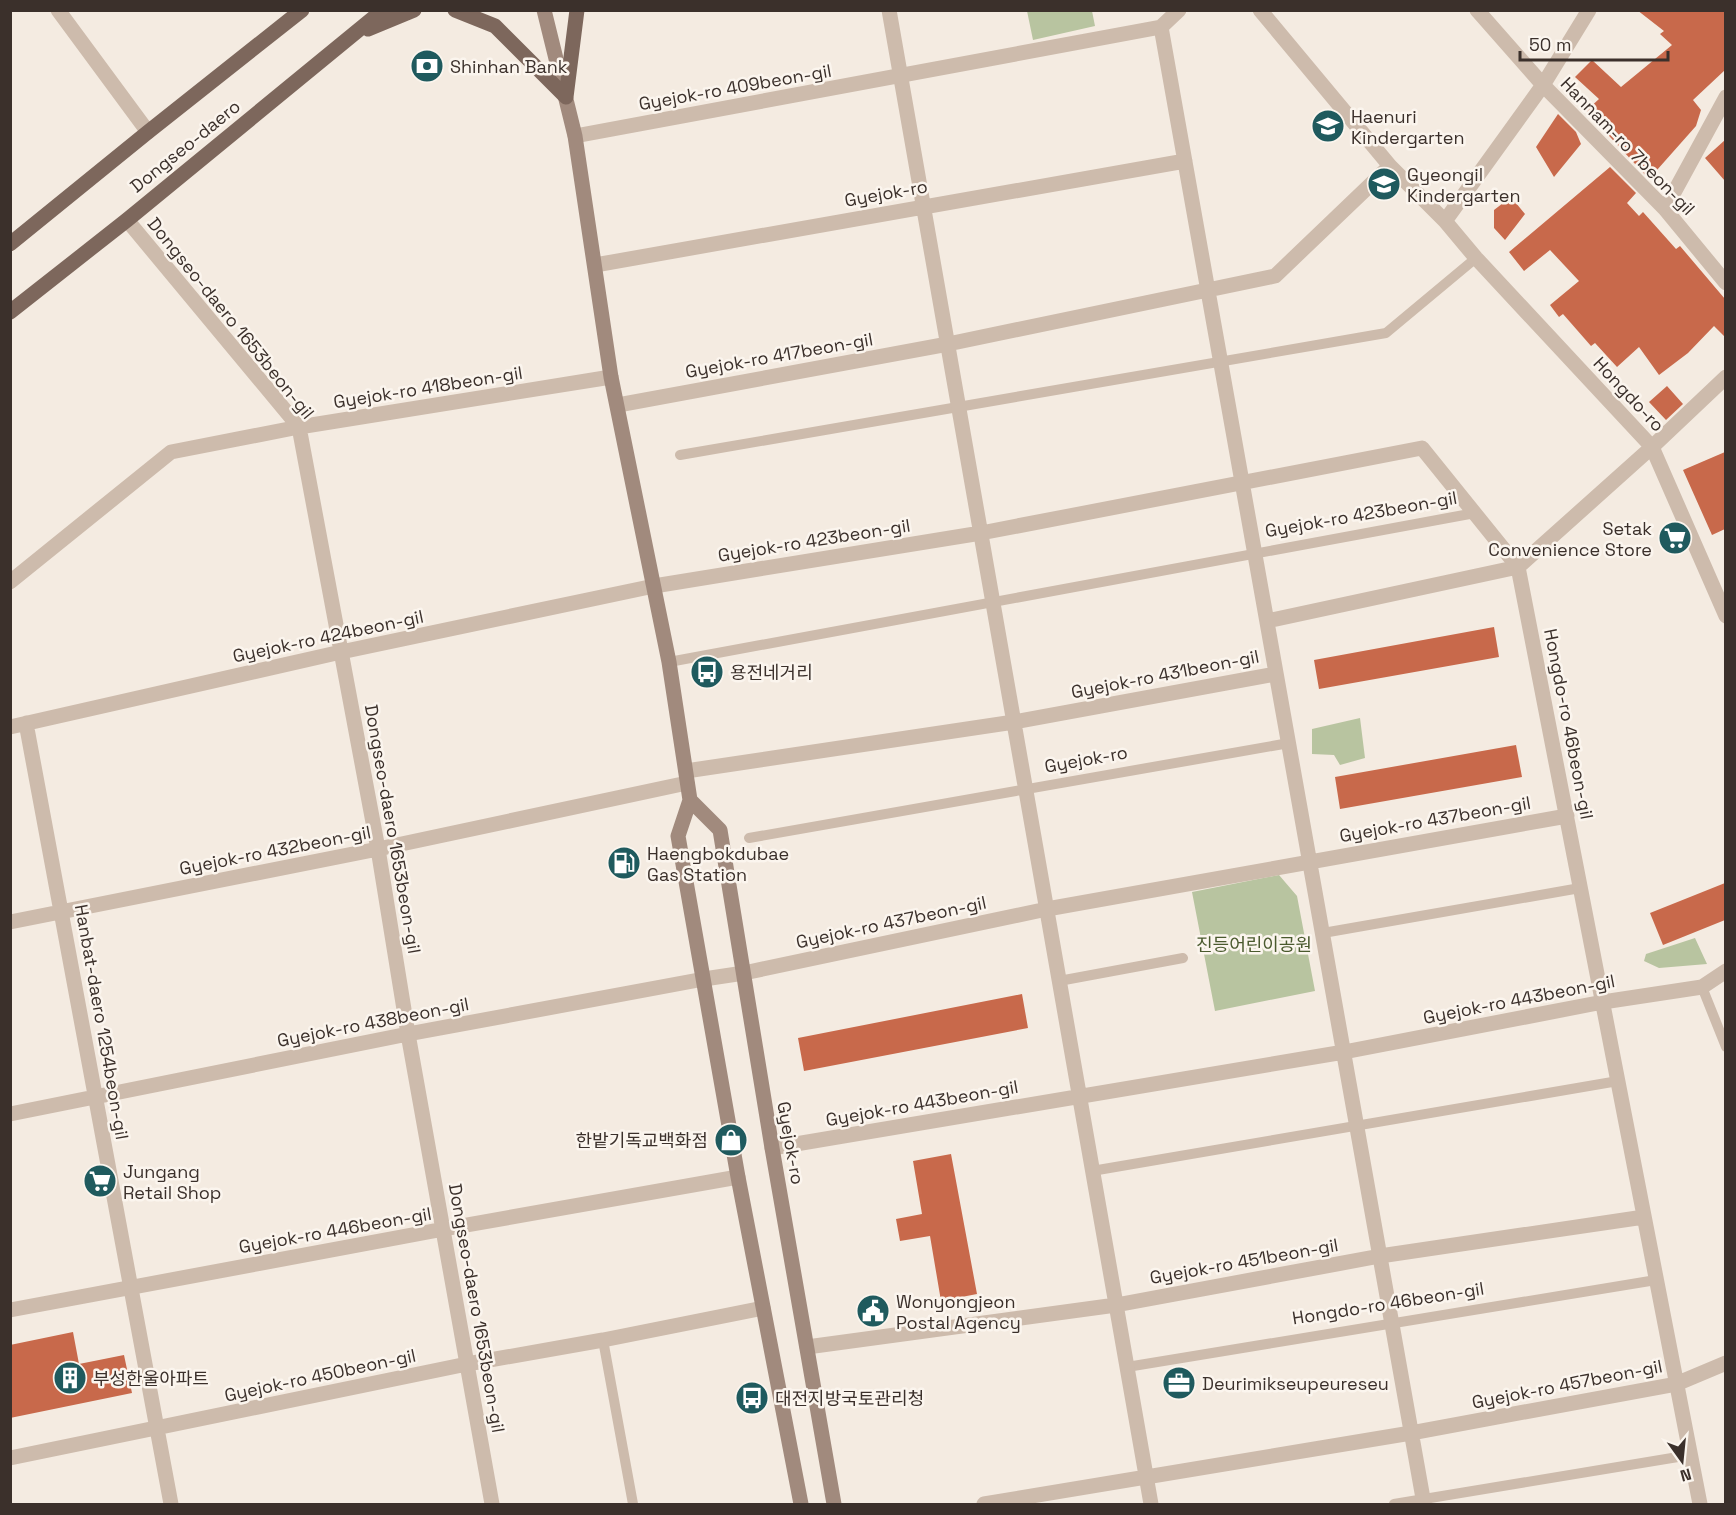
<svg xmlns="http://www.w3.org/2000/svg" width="1736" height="1515" font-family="'Space Grotesk','Noto Sans KR',sans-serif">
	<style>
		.green { fill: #b8c4a0 }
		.building { fill: #c8694b }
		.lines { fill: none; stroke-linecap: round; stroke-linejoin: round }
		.service { stroke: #cdbbac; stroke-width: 10 }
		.minor { stroke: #cdbbac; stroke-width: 15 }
		.secondary { stroke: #a18a7d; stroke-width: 15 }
		.primary { stroke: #7d675c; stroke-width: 15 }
		.labels { text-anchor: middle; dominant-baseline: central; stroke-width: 5; stroke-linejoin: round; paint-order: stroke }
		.poi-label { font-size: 18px; fill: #3b302b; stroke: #fbf5ee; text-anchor: start }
		.street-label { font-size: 18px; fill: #3b302b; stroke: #fbf5ee }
		.park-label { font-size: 18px; fill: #4a5a2e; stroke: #fbf5ee }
	</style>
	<rect width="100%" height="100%" fill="#f4ebe1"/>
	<path class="green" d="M1027,11H1092L1095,26L1033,40Z
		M1360,718L1365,758L1340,765L1334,755L1312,754V729Z
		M1279,875L1297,896L1315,991L1215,1011L1192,892Z
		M1695,938L1707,964L1659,968L1644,961L1646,954Z"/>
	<path class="building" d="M1637,10H1725V70L1693,100L1701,110L1696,126L1649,179L1586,111L1599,99L1575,77L1592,60L1621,87L1672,45L1660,34L1664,31Z
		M1558,114L1576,132L1581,144L1554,177L1536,147Z
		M1725,140V181L1705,158Z
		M1610,167L1636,193L1627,203L1639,216L1643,212L1676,249L1680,246L1725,299V337L1714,326L1688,353L1659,375L1639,347L1617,367L1595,343L1591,346L1563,314L1559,317L1550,305L1579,281L1550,250L1524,271L1509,252Z
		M1511,197L1525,214L1505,240L1494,228V210Z
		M1667,386L1683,404L1666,420L1649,402Z
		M1725,452V529L1712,535L1683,470Z
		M1494,627L1499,657L1319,689L1314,660Z
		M1516,745L1522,777L1340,809L1335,777Z
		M1725,883V920L1663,945L1650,913Z
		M1022,994L1028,1028L804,1071L798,1038Z
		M951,1154L977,1294L941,1301L930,1236L900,1241L896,1219L922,1214L913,1161Z
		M73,1332L79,1364L124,1355L132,1393L10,1418V1345Z"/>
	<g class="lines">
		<path class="service" d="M680,455L1386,333L1476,258
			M669,662L1475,513
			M749,838L1289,743
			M1323,933L1580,888
			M1059,981L1183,958
			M1702,987L1726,1047
			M1092,1171L1618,1081
			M603,1340L633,1504
			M1127,1367L1656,1280
			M1394,1504L1690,1455"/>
		<path class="minor" d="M58,10L148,132
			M889,10L1151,1504
			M1260,10L1390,166L1445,221L1476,258L1652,447L1726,616
			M1477,10L1543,85L1665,209L1726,283
			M1161,27L1424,1504
			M575,136L1161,27L1179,10
			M1665,209L1726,97
			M127,220L299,427L378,849L408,1034L492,1504
			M1445,221L1543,85L1589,10
			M595,265L1185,161
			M618,405L948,344L1275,276L1390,166
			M10,582L171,452L299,427L611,377
			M1267,621L1518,567L1652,447L1726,377
			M26,723L171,1504
			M10,727L341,652L654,586L981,533L1422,448L1518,567L1700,1504
			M686,771L1014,722L1276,674
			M10,922L378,849L687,783
			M10,1114L408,1034L704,979L744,973L1047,909L1567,816
			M772,1148L1344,1052L1603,1002L1702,987L1726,971
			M10,1310L444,1229L738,1177
			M807,1347L1116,1305L1380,1256L1644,1217
			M10,1458L467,1364L603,1340L763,1308
			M984,1504L1411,1433L1676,1384L1726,1363"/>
		<path class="secondary" d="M544,10L575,136L611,377L669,662L690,800L678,836L738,1177L801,1504
			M690,800L720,830L772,1148L834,1504"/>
		<path class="primary" d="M455,10L495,26L566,97
			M368,29L414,10
			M566,97L577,10
			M10,244L148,132L302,10
			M10,312L127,220L383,10"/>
	</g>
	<defs>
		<g id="bank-disc" transform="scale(1.725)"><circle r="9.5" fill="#1f5a5e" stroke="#fbf5ee"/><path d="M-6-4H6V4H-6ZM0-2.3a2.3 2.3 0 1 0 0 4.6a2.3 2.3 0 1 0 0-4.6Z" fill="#fff"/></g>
		<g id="school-disc" transform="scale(1.725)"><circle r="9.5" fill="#1f5a5e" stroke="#fbf5ee"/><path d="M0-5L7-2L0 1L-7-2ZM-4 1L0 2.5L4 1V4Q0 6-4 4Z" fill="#fff"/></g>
		<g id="supermarket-disc" transform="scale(1.725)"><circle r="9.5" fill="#1f5a5e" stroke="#fbf5ee"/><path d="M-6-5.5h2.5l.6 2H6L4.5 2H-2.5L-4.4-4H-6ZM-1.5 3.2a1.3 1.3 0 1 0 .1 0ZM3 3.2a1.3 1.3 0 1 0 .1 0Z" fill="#fff"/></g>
		<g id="bus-disc" transform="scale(1.725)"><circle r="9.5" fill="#1f5a5e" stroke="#fbf5ee"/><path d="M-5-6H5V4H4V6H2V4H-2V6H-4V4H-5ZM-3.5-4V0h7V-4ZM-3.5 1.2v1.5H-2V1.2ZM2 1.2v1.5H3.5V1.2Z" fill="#fff"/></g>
		<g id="fuel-disc" transform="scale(1.725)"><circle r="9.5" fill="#1f5a5e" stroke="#fbf5ee"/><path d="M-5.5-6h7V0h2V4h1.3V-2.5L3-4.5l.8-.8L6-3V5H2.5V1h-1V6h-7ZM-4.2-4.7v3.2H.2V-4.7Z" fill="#fff"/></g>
		<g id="shop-disc" transform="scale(1.725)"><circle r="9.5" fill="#1f5a5e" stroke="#fbf5ee"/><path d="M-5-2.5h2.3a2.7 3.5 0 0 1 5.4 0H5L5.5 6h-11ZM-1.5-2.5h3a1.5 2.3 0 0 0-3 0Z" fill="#fff"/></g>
		<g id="civic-disc" transform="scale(1.725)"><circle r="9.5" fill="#1f5a5e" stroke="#fbf5ee"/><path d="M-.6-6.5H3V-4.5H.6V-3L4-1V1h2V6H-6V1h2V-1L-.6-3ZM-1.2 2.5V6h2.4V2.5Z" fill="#fff"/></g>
		<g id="building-disc" transform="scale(1.725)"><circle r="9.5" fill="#1f5a5e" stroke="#fbf5ee"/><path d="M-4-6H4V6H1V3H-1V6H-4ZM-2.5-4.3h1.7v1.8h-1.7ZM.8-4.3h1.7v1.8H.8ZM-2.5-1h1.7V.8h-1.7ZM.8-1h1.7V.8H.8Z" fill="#fff"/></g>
		<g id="office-disc" transform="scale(1.725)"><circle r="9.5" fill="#1f5a5e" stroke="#fbf5ee"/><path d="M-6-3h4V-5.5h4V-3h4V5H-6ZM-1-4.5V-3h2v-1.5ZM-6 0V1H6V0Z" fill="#fff"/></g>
	</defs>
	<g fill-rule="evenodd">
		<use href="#bank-disc" x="427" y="66"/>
		<use href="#school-disc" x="1328" y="126"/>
		<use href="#school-disc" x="1384" y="184"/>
		<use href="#supermarket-disc" x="1675" y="538"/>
		<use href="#bus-disc" x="707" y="672"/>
		<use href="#fuel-disc" x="624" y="863"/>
		<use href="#shop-disc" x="731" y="1140"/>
		<use href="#supermarket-disc" x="100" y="1181"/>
		<use href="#civic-disc" x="873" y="1311"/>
		<use href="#building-disc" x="70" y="1378"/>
		<use href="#office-disc" x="1179" y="1383"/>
		<use href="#bus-disc" x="752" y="1398"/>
	</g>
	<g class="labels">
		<g class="poi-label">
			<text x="450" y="66">Shinhan Bank</text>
			<text x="1351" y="116">Haenuri<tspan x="1351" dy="21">Kindergarten</tspan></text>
			<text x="1407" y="174">Gyeongil<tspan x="1407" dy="21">Kindergarten</tspan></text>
			<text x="1652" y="528" text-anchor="end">Setak<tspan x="1652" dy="21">Convenience Store</tspan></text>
			<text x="730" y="672">용전네거리</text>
			<text x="647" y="853">Haengbokdubae<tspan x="647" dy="21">Gas Station</tspan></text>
			<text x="708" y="1140" text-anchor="end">한밭기독교백화점</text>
			<text x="123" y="1171">Jungang<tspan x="123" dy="21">Retail Shop</tspan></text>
			<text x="896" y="1301">Wonyongjeon<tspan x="896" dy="21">Postal Agency</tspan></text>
			<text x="93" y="1378">부성한울아파트</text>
			<text x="1202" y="1383">Deurimikseupeureseu</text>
			<text x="775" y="1398">대전지방국토관리청</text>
		</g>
		<g class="street-label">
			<text transform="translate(735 87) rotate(-10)">Gyejok-ro 409beon-gil</text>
			<text transform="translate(185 146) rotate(-39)">Dongseo-daero</text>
			<text transform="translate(1628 146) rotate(46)">Hannam-ro 7beon-gil</text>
			<text transform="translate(886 193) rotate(-10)">Gyejok-ro</text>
			<text transform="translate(231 318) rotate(51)">Dongseo-daero 1653beon-gil</text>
			<text transform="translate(779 355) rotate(-10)">Gyejok-ro 417beon-gil</text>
			<text transform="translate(428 387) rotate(-9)">Gyejok-ro 418beon-gil</text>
			<text transform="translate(1629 394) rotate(47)">Hongdo-ro</text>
			<text transform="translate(1361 514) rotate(-10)">Gyejok-ro 423beon-gil</text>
			<text transform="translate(814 540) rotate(-9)">Gyejok-ro 423beon-gil</text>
			<text transform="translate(328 636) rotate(-12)">Gyejok-ro 424beon-gil</text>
			<text transform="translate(1165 674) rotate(-11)">Gyejok-ro 431beon-gil</text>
			<text transform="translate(1569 724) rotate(79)">Hongdo-ro 46beon-gil</text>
			<text transform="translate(1086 759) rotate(-10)">Gyejok-ro</text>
			<text transform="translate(1435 819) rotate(-10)">Gyejok-ro 437beon-gil</text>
			<text transform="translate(393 829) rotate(80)">Dongseo-daero 1653beon-gil</text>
			<text transform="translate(275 850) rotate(-11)">Gyejok-ro 432beon-gil</text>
			<text transform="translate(891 922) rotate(-12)">Gyejok-ro 437beon-gil</text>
			<text transform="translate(1519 999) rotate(-11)">Gyejok-ro 443beon-gil</text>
			<text transform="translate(102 1022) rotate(80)">Hanbat-daero 1254beon-gil</text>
			<text transform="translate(373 1022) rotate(-11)">Gyejok-ro 438beon-gil</text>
			<text transform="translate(922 1103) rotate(-10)">Gyejok-ro 443beon-gil</text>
			<text transform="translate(791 1143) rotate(80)">Gyejok-ro</text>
			<text transform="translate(335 1230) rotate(-10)">Gyejok-ro 446beon-gil</text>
			<text transform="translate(1244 1261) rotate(-10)">Gyejok-ro 451beon-gil</text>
			<text transform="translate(1388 1303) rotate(-9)">Hongdo-ro 46beon-gil</text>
			<text transform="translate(477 1308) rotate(80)">Dongseo-daero 1653beon-gil</text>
			<text transform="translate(320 1375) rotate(-12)">Gyejok-ro 450beon-gil</text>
			<text transform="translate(1567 1384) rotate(-11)">Gyejok-ro 457beon-gil</text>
		</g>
		<g class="park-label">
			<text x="1254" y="944">진등어린이공원</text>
		</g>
	</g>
	<rect width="1736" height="1515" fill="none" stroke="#3b302b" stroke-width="24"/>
	<g transform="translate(1682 1461) rotate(165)" stroke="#fbf5ee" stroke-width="4.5" paint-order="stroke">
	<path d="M0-4.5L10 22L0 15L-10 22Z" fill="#3b302b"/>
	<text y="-9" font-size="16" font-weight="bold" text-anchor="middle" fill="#3b302b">N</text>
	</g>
	<path d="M1520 51v9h148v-9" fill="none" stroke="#3b302b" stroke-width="3"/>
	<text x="1529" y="51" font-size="18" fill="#3b302b" stroke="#fbf5ee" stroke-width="4.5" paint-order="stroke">50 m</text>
</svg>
